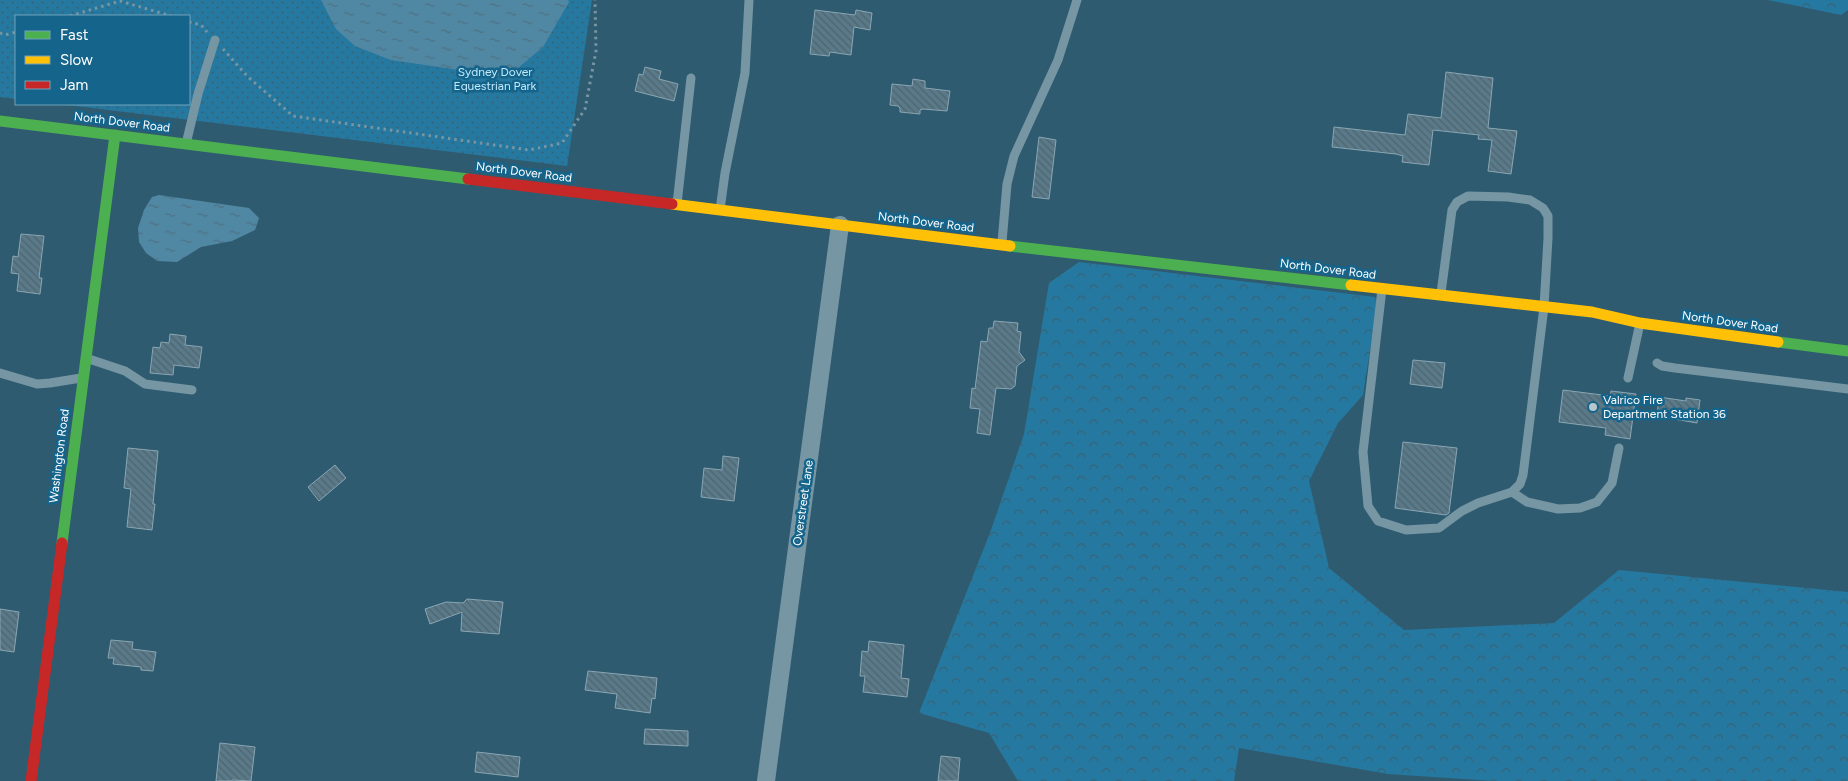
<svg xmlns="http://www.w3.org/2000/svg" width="1848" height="781" font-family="Figtree,sans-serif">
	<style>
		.green { fill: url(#green-dots) }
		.forest { fill: url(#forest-crowns) }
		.water { fill: url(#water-ripples) }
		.building { fill: url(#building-back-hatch); stroke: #8aa6b3 }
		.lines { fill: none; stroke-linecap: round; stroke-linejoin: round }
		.path { stroke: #7696a4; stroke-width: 3; stroke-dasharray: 2.5 4; stroke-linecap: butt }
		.lane { stroke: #7696a4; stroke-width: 9 }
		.street { stroke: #7696a4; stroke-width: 18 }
		.fast { stroke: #4caf50; stroke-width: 11 }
		.slow { stroke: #ffc107; stroke-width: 11 }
		.jam { stroke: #c62828; stroke-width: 11 }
		.poi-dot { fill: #b6c6cd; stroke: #14648b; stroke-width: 2 }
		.labels { text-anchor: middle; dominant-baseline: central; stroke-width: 5; stroke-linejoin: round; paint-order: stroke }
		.park-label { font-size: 12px; fill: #c2eafc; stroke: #14648b }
		.street-label { font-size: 12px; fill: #fff; stroke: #14648b }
		.poi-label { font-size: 12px; fill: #fff; stroke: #14648b; text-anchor: start }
	</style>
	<defs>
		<pattern id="green-dots" width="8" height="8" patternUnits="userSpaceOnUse" patternTransform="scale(1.25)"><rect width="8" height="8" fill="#2579a0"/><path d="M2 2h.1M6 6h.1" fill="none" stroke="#386276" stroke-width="1.8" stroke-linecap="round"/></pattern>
		<pattern id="forest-crowns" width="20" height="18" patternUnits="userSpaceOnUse" patternTransform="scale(1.25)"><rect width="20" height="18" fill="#2579a0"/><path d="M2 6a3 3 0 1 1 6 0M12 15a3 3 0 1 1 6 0" fill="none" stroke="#386276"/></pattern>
		<pattern id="water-ripples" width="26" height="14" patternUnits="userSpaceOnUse" patternTransform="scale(1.25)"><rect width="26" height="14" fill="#5088a4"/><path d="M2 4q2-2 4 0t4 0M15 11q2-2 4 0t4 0" fill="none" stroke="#4e7081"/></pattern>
		<pattern id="building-back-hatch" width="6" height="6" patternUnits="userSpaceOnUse" patternTransform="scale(1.25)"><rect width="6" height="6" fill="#597a8a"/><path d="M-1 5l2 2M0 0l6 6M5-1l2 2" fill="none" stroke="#52636b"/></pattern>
	</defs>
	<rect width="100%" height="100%" fill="#2f5b70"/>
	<path class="green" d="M0,0H592L567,166L59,104H189V16H16V99L0,97Z"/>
	<path class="forest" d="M1768,0H1848V10L1841,15Z
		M1079,262L1375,297L1376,301L1375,318L1363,395L1338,423L1309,481L1329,568L1404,630L1554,623L1619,570L1848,592V781H1494L1388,774L1239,748L1234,781H1018L989,733L919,713L991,530L1024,434L1049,283Z"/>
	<path class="water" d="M321,0H568L569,2L543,47L507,77L391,60L355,46L336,29Z
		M159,195L249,208L259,218L255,230L232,241L201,247L177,262L157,261L146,253L139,242L138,228L144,210L152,197Z"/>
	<path class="building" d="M815,10L855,15L856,10L872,13L870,30L854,27L851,55L830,52L829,56L810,54Z
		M645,67L661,71L659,79L678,84L674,101L635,91L639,74L643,75Z
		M1446,72L1493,78L1488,128L1517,131L1511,174L1488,171L1492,140L1478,139L1479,135L1433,130L1429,165L1402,162L1403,156L1396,154L1332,147L1334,127L1405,135L1408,114L1441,118Z
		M913,79L925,81V88L950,91L947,111L923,109L920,110V114L900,112V108L898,106L890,105L892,84L912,86Z
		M1039,137L1056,140L1049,199L1032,197Z
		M21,234L44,236L39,278H42L40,294L17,291L19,274L11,273L13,256L18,257Z
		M994,321L1018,323L1017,331L1021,332L1019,352L1025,360L1017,366L1015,386L1011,389L996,388L990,435L977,433L980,409L970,408L972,388L975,389L981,341L987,342L989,328H993Z
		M170,334L186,336L185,345L202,347L199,368L174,365L173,375L150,373L153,347L160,348L161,342L169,343Z
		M1413,360L1445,363L1442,388L1410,384Z
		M1563,390L1610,396L1611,391L1636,394L1630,439L1605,435L1606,428L1559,422Z
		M1659,397L1686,401V398L1700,400L1697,423L1657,416Z
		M1403,442L1457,448L1449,513L1446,515L1395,508Z
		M128,448L158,451L153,504H155L152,530L127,527L131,489L124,488Z
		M723,456L739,458L734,501L701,497L704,468L722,470Z
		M335,465L346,478L319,501L308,487Z
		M467,599L503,602L499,634L461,631L462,612L430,624L425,609L446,602L463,603Z
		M0,609L19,612L14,652L0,650Z
		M111,640L133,642L132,649L156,652L153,671L141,670V667L113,664L114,658H108Z
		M869,641L904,645L901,678L909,679L907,697L863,692L865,676H860L862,651L868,652Z
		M588,671L657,678L655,699L652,698L650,713L615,708L617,694L585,690Z
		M645,729L688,731V746L644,744Z
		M220,743L255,747L251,781L232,780V781H216Z
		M477,752L520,757L518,777L475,772Z
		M941,756L960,758L958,781H938Z"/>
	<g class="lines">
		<path class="path" d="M70,16L120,1L171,16
			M189,22L201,25L207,32
			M0,33L5,35L16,32
			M223,49L248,77L293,116L529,150L562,143L585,109L596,51L595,0"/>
		<path class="lane" d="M186,144L198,94L215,40
			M677,204L691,78
			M720,210L725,173L745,73L749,0
			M1002,242L1007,184L1014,156L1058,60L1077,0
			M1382,289L1363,452L1368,506L1378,521L1406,530L1439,528L1462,511L1478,503L1512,492L1520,484L1523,475L1544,307L1548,238V216L1543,208L1530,200L1508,197L1468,196L1457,202L1452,210L1441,293
			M89,359L125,371L145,384L192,390
			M1657,363L1662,366L1675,368L1848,389
			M0,373L37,384L50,383L81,378
			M1628,378L1640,323
			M1512,492L1527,502L1558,509L1580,508L1597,502L1612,483L1619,448"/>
		<path class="street" d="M766,781L840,225"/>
		<path class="fast" d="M0,121L468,179
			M1010,246L1351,285
			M1778,342L1848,351
			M62,543L115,135"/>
		<path class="slow" d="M672,204L1010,246
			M1351,285L1592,312L1640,323L1778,342"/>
		<path class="jam" d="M468,179L672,204
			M31,781L62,543"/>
	</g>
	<circle class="poi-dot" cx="1593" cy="407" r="5"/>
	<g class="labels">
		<g class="park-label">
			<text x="495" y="72">Sydney Dover<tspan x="495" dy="14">Equestrian Park</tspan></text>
		</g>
		<g class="street-label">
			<text transform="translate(122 122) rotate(7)">North Dover Road</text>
			<text transform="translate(524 172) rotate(7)">North Dover Road</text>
			<text transform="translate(926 222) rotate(7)">North Dover Road</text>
			<text transform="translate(1328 269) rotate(7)">North Dover Road</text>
			<text transform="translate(1730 322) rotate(8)">North Dover Road</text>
			<text transform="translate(59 456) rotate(-83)">Washington Road</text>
			<text transform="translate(803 503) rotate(-82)">Overstreet Lane</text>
		</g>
		<g class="poi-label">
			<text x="1603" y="400">Valrico Fire<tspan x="1603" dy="14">Department Station 36</tspan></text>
		</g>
	</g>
	<rect x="15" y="15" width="175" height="90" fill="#14648b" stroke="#72a2b9"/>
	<rect x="25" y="31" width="25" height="8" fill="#4caf50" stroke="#72a2b9"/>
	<text x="60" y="40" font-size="15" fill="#ffffff">Fast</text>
	<rect x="25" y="56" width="25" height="8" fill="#ffc107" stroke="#72a2b9"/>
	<text x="60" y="65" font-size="15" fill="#ffffff">Slow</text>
	<rect x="25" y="81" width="25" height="8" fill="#c62828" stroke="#72a2b9"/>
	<text x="60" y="90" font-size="15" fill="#ffffff">Jam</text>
</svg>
